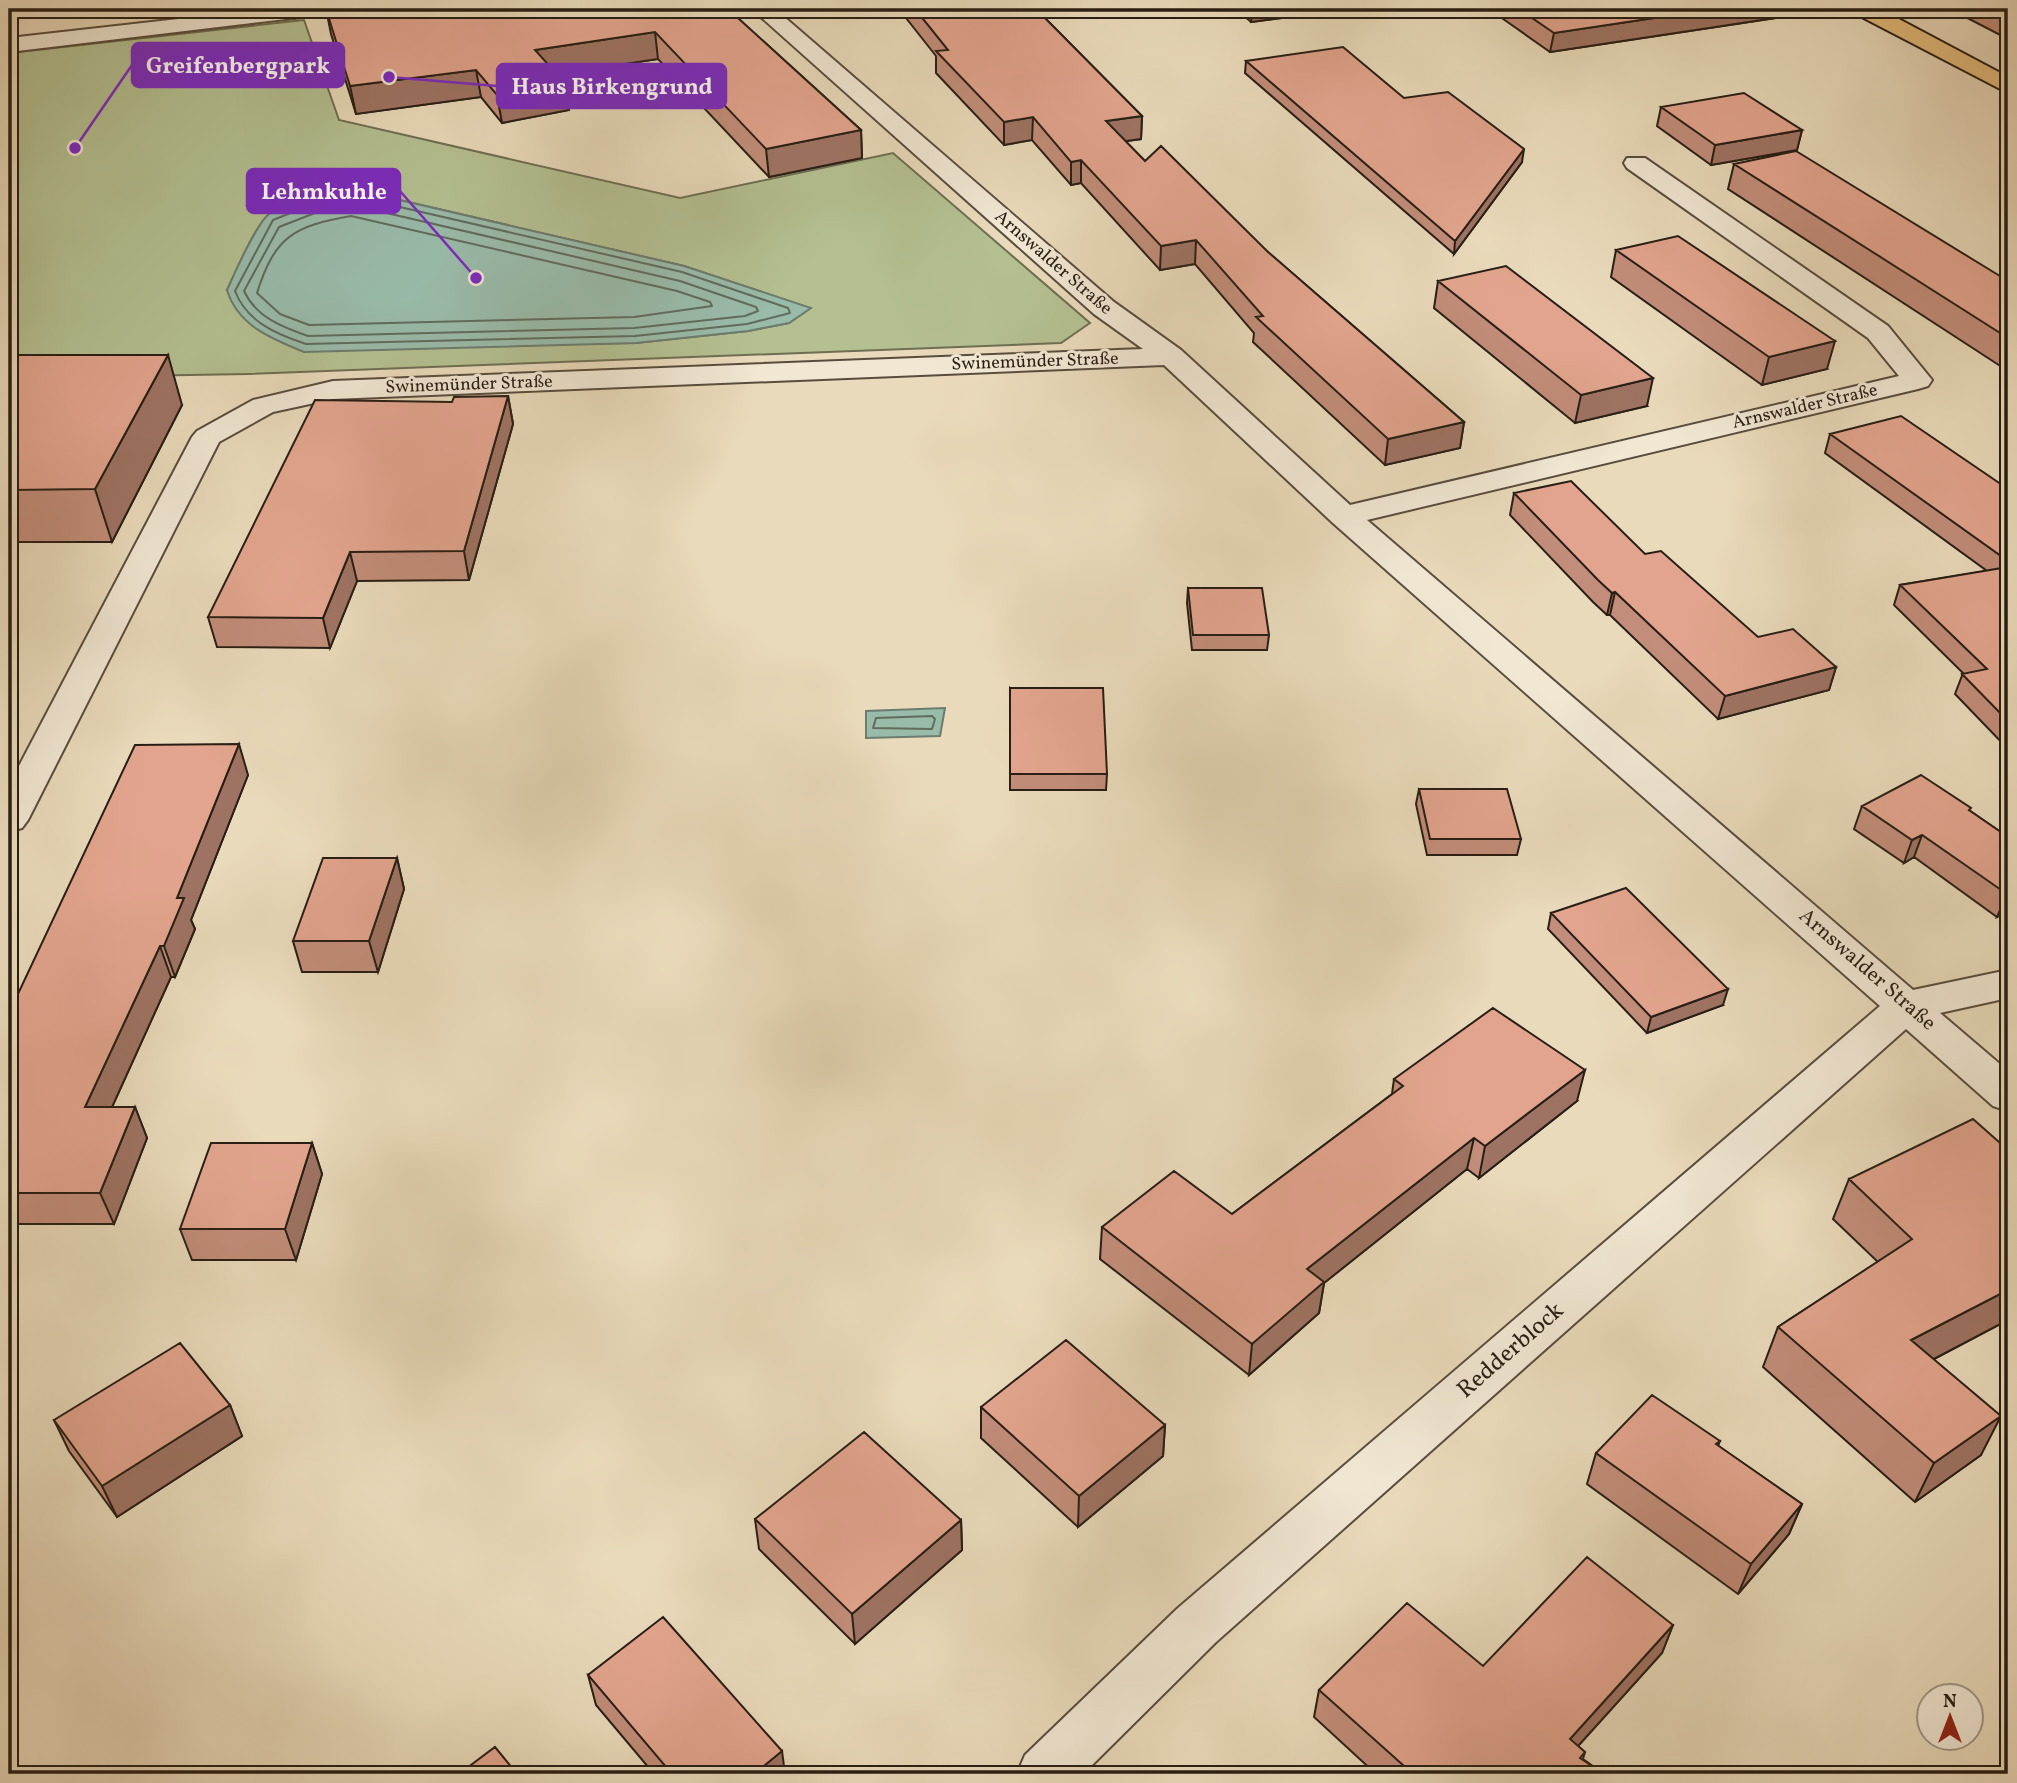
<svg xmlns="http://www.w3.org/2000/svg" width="2017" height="1783" font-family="Vollkorn,serif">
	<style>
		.green { fill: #b4c092; stroke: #6e6f52; stroke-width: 2; fill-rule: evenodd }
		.water { fill: #9ba; stroke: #6c7c6e; stroke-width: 2 }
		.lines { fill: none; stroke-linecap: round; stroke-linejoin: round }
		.shore { stroke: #606c5e; stroke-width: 2 }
		.minor-casing { stroke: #584d3d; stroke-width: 4 }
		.major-casing { stroke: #281e13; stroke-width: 4 }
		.minor { fill: #f1e7d3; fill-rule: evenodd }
		.major { fill: #e4bd7e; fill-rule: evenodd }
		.wall { fill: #c28d7a; stroke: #281e13; stroke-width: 2 }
		.shaded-wall { fill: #9e7363; stroke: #281e13; stroke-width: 2 }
		.building { fill: #e2a48e; stroke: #281e13; stroke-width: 2 }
		.labels { text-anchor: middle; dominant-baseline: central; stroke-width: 6; stroke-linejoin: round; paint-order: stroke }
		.far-street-label { font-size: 18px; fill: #281e13; stroke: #f1e7d3 }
		.street-label { font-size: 21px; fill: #281e13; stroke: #f1e7d3 }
		.near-street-label { font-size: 24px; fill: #281e13; stroke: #f1e7d3 }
		.leader { fill: none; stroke: #7b2cbf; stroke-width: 2.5 }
		.callout-dot { fill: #7b2cbf; stroke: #f1e7d3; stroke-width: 2.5 }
		.callout { fill: #7b2cbf; stroke: #7b2cbf; stroke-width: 2.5 }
		.callout-label { font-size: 23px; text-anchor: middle; font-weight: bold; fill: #fff }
	</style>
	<rect width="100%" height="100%" fill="#e9dabb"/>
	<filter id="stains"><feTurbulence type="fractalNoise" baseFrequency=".00286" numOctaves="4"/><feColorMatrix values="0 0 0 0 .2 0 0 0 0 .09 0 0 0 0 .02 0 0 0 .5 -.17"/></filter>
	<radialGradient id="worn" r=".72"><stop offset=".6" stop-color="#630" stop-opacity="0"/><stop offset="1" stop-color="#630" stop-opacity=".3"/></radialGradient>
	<path class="green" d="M304,20L339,120L680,198L893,153L1090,323L1061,343L249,374L9,378V53ZM352,189L684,266L810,308L789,323L748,331L636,343L502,345L227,290L268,215Z"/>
	<path class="water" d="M352,189L684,266L811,308L789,323L748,331L636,343L304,352C272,339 238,326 227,290C234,274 257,223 269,214C289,200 328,193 352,189Z
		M945,708L940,736L866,738V711Z"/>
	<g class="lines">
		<path class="shore" d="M352,196L682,272L788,308L790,313L747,324L635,336L306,344C276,334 247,322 235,291L273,220L318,202Z
			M352,205L680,281L756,307L758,311L745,316L634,328L308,336C282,327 256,317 244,291L279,227L320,211Z
			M351,216L677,291L710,302L712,306L634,317L309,325L280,314L257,293C275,236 294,226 351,216Z
			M932,716L935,719L932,729L873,728L876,718Z"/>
		<g class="minor-casing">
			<path id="minor" d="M267,9H331L320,15L9,52V38Z
				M752,9H775L1114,302L1181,350L1350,505L1899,376L1868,338L1627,168L1624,163L1627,158H1645L1888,326L1932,380L1928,386L1918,389L1367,520L1913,990L2008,970V998L1940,1013L2008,1071V1111L1993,1106L1906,1029L1216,1642L1083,1774H1017L1025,1755L1178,1608L1880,1006L1333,523L1164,365L333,399L273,412L219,442L28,820L22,828L9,832V785L192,437L197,431L253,400L333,381L1143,349L1094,314Z"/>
		</g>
		<g class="major-casing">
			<path id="major" d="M1853,9H1880L2008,77V93L1856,14Z"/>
		</g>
		<use href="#minor" class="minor"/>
		<use href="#major" class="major"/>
	</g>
	<path class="wall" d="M326,9H728L861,130L862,158L769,177L658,59L557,74L565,83L569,110L502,123L481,97L356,114L331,34Z
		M899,9H1036L1142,116L1141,139L1125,141L1145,161L1268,252L1464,422L1460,448L1385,465L1253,342L1254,333L1195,264L1160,270L1081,183L1071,185L1032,140L1004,145L936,73V56Z
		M1236,9H1353L1251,22Z
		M1489,9H1777L1775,18L1550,52Z
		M1950,9H2008V39Z
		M1246,61L1404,98L1522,162L1454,254L1245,73Z
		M1661,107L1802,130L1797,150L1711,165L1657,126Z
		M1734,164L2008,281V371L1728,189Z
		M1616,250L1827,369L1762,385L1611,277Z
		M1438,281L1647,406L1575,423L1434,308Z
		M9,355L182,405L112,542H9Z
		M508,396L513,424L469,580L357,581L330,648L217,647L208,617L452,402Z
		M1830,434L2008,489V749L1955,694L1963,673L1894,605L1900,585L1987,571L1825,453Z
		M1514,493L1645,554L1758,637L1836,667L1829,690L1718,719L1610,615H1607L1593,602L1510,515Z
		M1188,588L1269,635L1267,650H1192L1187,603Z
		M1010,688L1107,774L1106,790H1010Z
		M248,775L191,920L195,929L175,977H171L112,1107H135L147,1138L114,1224H9V1013Z
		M1419,789L1521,839L1517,855H1427L1416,804Z
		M1862,806L1970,811L2008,837V911L1997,917L1914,857L1904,863L1854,829Z
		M397,858L404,889L378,972H302L293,941Z
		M1551,913L1723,1005L1647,1033L1548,929Z
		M1394,1079L1577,1101L1479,1178L1467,1169L1324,1283L1319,1313L1249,1375L1100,1259L1102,1227L1232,1214L1392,1094Z
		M312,1143L322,1174L296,1260H192L180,1229Z
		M1849,1179L2008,1320L1934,1359L1981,1455L1915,1502L1763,1367L1778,1327L1878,1262L1833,1219Z
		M230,1405L242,1436L117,1517L69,1451L54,1420Z
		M981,1407L1165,1425L1163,1456L1078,1527L981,1438Z
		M1720,1441L1718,1446L1802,1504L1789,1534L1738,1594L1587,1484L1596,1453Z
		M755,1519L961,1520L962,1550L855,1644L759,1549Z
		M1673,1625L1662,1653L1578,1746L1585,1752L1583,1759L1604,1774H1376L1314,1717L1319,1690L1483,1666Z
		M588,1675L785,1774H654L596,1705Z"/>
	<path class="shaded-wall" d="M1252,9H1353L1251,22Z
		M1714,9H1777L1775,18L1550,52L1554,33Z
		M655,32L658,59L539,77L535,50Z
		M476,70L481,97L356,114L350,86Z
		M565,83L569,110L502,123L497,95Z
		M1142,116L1141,139L1105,144L1106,121Z
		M1033,117L1032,140L1004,145V122Z
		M861,130L862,158L769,177L766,149Z
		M1802,130L1797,150L1711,165L1715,145Z
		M1524,149L1522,162L1454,254L1455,241Z
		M1081,160V183L1071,185V162Z
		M1196,240L1195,264L1160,270L1161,246Z
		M1835,341L1827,369L1762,385L1769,357Z
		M168,355L182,405L112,542L95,489Z
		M1653,378L1647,406L1575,423L1581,395Z
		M508,396L513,424L469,580L464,551Z
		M1464,422L1460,448L1385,465L1388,439Z
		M350,552L357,581L330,648L323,618Z
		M1615,592L1610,615H1607L1612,593Z
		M1836,667L1829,690L1718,719L1725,696Z
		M239,744L248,775L191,920L195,929L175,977L164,946L177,898Z
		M1922,835L1914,857L1904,863L1912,840Z
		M397,858L404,889L378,972L369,941Z
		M2008,893V911L1997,917L2007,894Z
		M160,946L171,977L98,1138L85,1107Z
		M1728,989L1723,1005L1647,1033L1651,1017Z
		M1585,1070L1577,1101L1479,1178L1485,1146Z
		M135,1107L147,1138L114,1224L100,1193Z
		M1474,1138L1467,1169L1324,1283L1319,1313L1249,1375L1252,1344L1307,1269Z
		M312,1143L322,1174L296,1260L285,1229Z
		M2008,1290V1320L1894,1380L1911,1340Z
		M230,1405L242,1436L117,1517L102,1486Z
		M2001,1416L1981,1455L1915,1502L1934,1463Z
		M1165,1425L1163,1456L1078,1527L1079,1496Z
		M1802,1504L1789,1534L1738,1594L1751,1564Z
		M961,1520L962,1550L855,1644L852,1614Z
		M1673,1625L1662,1653L1560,1766L1570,1739Z
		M782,1751L785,1774H754Z"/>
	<path class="building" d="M326,9H728L861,130L766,149L655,32L535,50L565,83L497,95L476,70L350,86Z
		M915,9H1036L1142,116L1106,121L1145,161L1161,146L1268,252L1464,422L1388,439L1256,317L1263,316L1196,240L1161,246L1081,160L1071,162L1033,117L1004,122L936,51L948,50Z
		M1519,9H1714L1554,33Z
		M1998,9H2008V14Z
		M1343,47L1404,98L1448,92L1524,149L1455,241L1246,61Z
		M1744,93L1802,130L1715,145L1661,107Z
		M1796,151L2008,281V338L1734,164Z
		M1678,236L1835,341L1769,357L1616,250Z
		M1506,266L1653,378L1581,395L1438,281Z
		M9,355H168L95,489L9,490Z
		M508,396L464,551L350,552L323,618L208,617L315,400L452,402L454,397Z
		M1901,416L2008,489V561L1830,434Z
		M1571,481L1645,554L1661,551L1758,637L1793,629L1836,667L1725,696L1615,592L1612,593L1598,580L1514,493Z
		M2008,567V721L1962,674L1987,669L1900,585Z
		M1188,588H1262L1269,635H1193Z
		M1010,688H1103L1107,774H1010Z
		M239,744L177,898H184L164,946H160L85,1107H135L100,1193H9V1013L135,745Z
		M1921,775L1971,808L1969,810L2008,837V893L2007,894L1922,835L1912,840L1862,806Z
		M1419,789H1507L1521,839H1430Z
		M323,858H397L369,941H293Z
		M1626,888L1728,989L1651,1017L1551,913Z
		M1493,1008L1585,1070L1485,1146L1474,1138L1307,1269L1324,1282L1252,1344L1102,1227L1174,1171L1232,1214L1403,1086L1394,1079Z
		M1973,1119L2008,1150V1290L1911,1340L2001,1416L1934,1463L1778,1327L1912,1239L1849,1179Z
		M211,1143H312L285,1229H180Z
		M1066,1340L1165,1425L1079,1496L981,1407Z
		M180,1343L230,1405L102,1486L54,1420Z
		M1652,1395L1720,1441L1716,1444L1802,1504L1751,1564L1596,1453Z
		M864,1432L961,1520L852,1614L755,1519Z
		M1587,1557L1673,1625L1570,1739L1585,1752L1580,1758L1604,1774H1413L1319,1690L1407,1603L1483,1666Z
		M663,1617L782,1751L754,1774H672L588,1675Z
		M495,1747L517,1774H459Z"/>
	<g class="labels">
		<g class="far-street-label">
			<text transform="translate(1053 263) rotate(41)">Arnswalder Straße</text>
			<text transform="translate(1035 362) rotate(-2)">Swinemünder Straße</text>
			<text transform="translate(469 385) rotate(-2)">Swinemünder Straße</text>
			<text transform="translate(1805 407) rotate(-13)">Arnswalder Straße</text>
		</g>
		<g class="street-label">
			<text transform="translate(1867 970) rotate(41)">Arnswalder Straße</text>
		</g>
		<g class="near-street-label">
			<text transform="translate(1511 1351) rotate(-41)">Redderblock</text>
		</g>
	</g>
	<path class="leader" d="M75 148L132 65M389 77L497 86M476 278L400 191"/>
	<g class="callout-dot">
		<circle cx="75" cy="148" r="7"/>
		<circle cx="389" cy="77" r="7"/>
		<circle cx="476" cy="278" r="7"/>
	</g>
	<g class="callout">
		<rect x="132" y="43" width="212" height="44" rx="7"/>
		<rect x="497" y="64" width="229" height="44" rx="7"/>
		<rect x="247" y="169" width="153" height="44" rx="7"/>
	</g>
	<g class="callout-label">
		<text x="238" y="73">Greifenbergpark</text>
		<text x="612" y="94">Haus Birkengrund</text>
		<text x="324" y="199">Lehmkuhle</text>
	</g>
	<rect width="2017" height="1783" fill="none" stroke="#e9dabb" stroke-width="35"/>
	<rect x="10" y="10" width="1996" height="1762" fill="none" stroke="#281e13" stroke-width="3.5"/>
	<rect x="18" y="18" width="1982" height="1748" fill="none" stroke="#281e13" stroke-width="2"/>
	<g transform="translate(1950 1717)"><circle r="33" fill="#f1e7d3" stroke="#a19786" stroke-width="2"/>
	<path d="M0-5L12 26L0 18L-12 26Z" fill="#8f2418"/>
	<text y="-10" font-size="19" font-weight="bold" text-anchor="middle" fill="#281e13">N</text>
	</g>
	<rect width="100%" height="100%" filter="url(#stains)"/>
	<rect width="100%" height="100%" fill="url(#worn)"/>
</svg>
